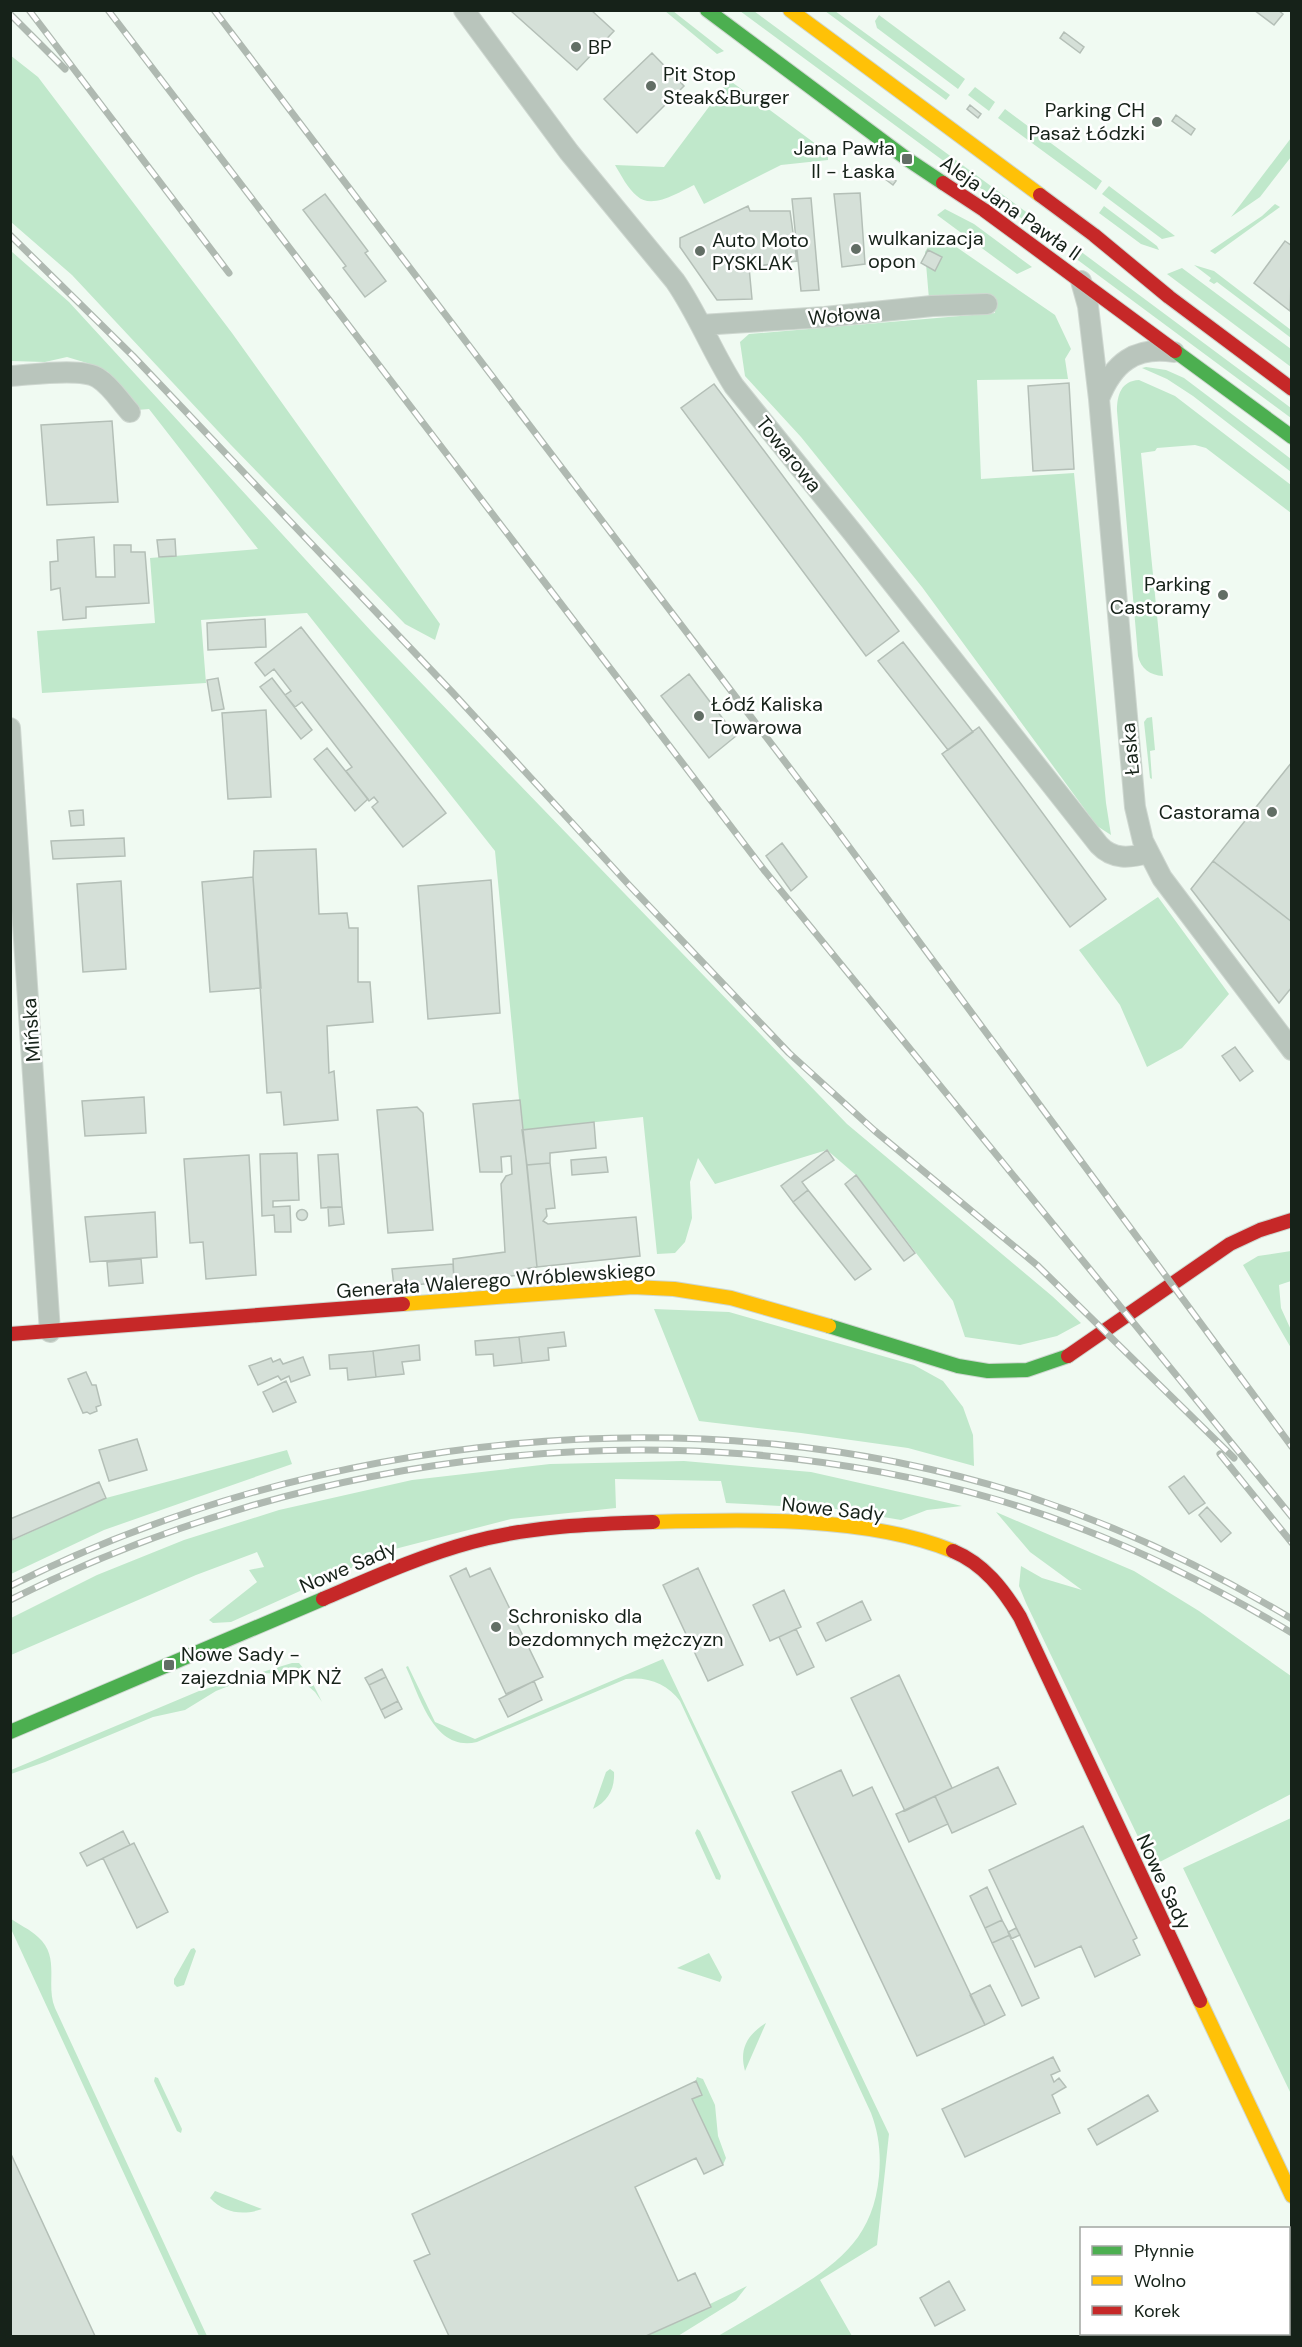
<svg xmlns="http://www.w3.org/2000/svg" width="1302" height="2347" font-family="'DM Sans',sans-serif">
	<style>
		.green { fill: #c0e8cb }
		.building { fill: #d5e0d8; stroke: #b4bfb7; stroke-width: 1.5 }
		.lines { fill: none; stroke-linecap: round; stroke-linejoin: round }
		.street-casing { stroke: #ced7d0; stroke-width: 22 }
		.fast-casing { stroke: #ced7d0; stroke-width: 16 }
		.slow-casing { stroke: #ced7d0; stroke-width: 16 }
		.jam-casing { stroke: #ced7d0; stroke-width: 16 }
		.street { stroke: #b9c5bc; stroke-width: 20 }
		.fast { stroke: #4caf50; stroke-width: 14 }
		.slow { stroke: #ffc107; stroke-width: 14 }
		.jam { stroke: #c62828; stroke-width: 14 }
		.rail-casing { stroke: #afb9b1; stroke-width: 7 }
		.rail { stroke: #fff; stroke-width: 4.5; stroke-dasharray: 14; stroke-linecap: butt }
		.poi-dot { fill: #626e65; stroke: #fff; stroke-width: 2 }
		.labels { text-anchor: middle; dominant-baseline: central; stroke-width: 5; stroke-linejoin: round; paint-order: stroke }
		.poi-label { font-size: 20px; fill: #162219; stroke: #fff; text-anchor: start }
		.street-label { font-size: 20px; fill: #162219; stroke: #fff }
	</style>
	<rect width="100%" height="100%" fill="#f0faf2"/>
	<path class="green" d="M665,11H673L724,51L717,54Z
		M740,11H754L1056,234L1051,240Z
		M825,11H835L950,95L946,100Z
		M879,15L965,79L958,89L877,28L875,21Z
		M10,55L38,77L232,333L440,624L435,640L405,624L231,445L72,275L11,222Z
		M729,80L828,153V160L781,165L704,204L694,185C679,192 652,210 637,196C628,189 621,175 615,165L664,167Z
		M975,87L995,102L989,111L968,95Z
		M1005,109L1102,181L1096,190L998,118Z
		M1291,138V157L1260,197L1231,217Z
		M1109,186L1175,236L1162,239L1102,194Z
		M1275,204L1280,207L1215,254L1210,251L1262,216Z
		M1104,206L1157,246L1159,250L1141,244L1099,213Z
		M945,209L974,224L1032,267L1017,274L937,215Z
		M936,233L1055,315L1071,349L1065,359L1068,379L977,380L981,479L1074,473L1106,803L1111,835L1097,826L922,587L801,437L745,376L740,342L749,334L995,313L993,296L929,299L925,252Z
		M1076,248L1291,408V418L1071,255Z
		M11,251L69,302L372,632L847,1124L1052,1296L1081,1323L1057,1336L1020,1345L965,1337L953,1301L856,1175L827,1150L715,1184L698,1158L690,1182L692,1218L685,1242L675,1253L657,1254L643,1117L522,1130L495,851L307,613L201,620L206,683L42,693L37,631L155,623L150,558L258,549L149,409L137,410L108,372L87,363L67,357L45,362L11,361Z
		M1194,265L1214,271L1291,330V338L1217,282L1214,284L1209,281L1211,278Z
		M1182,268L1291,349V367L1167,274Z
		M1146,367L1166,370L1184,378L1291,459V472L1193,396L1167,379L1142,368Z
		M1139,380L1175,396L1291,485V513L1206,448L1195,445L1157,448L1155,451L1141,453L1163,676C1150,675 1141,669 1138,656L1117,411C1117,395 1121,381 1139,380Z
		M1152,717L1155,750L1150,751L1152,779L1150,778L1144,722L1147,718Z
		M1158,897L1229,994L1182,1048L1147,1067L1120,1005L1079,950Z
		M1291,1251V1281L1279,1285L1281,1308L1291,1330V1348L1243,1265L1258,1256Z
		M654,1309L729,1312L914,1365L943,1381L963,1407L973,1435L974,1466L908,1448L801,1433L699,1421Z
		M287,1450L292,1464L104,1530L11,1574V1541L106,1498Z
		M684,1461L811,1472L962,1506L927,1510L901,1520L836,1509L726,1503L721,1481L615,1479L616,1508L511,1519L391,1550L231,1622L213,1623L209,1620L257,1582L249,1570L264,1567L257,1552L196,1575L11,1655V1618L97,1575L184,1540L279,1510L412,1480L550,1464Z
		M996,1512L1134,1571L1199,1611L1291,1676V1794L1152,1866L1026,1603L1019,1586L1021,1566L1042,1578L1082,1590L1030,1552Z
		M663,1659L889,2134L877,2245L820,2280L852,2336H718C740,2323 763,2310 785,2296C836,2265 873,2240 879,2176C881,2154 879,2134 871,2113L680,1701C668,1684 647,1676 626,1679L477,1742C434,1752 420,1697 406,1667L408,1666L435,1722L475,1739Z
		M292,1663H299L308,1674L322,1702L315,1692L302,1681L286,1674L262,1673L216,1691L185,1710L153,1717L45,1762L11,1774V1770L199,1691Z
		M610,1769L614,1772C615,1789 608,1801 593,1809L606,1772Z
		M1291,1818V2094L1183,1868Z
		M697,1829L700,1831L721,1876L720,1880L716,1879L695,1833Z
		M10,1918C19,1925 30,1929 38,1937C61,1957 45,1984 55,2008L207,2336H199L11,1929Z
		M194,1948L196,1951L184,1985L177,1987L174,1984V1979L191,1949Z
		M709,1953L722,1977L720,1982L677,1968Z
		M766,2023L745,2071C739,2049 747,2035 766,2023Z
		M155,2077L158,2078L182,2129L181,2133L177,2131L154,2081Z
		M697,2077L703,2079L715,2105L718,2136L726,2158L723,2165L692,2099L702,2095L696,2082H695Z
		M215,2191L262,2209C243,2216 224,2213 210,2198Z
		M747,2286L736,2300L678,2336H646L710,2307V2304Z"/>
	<path class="building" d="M591,10L614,31L577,70L511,11Z
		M1254,10H1278L1283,14L1274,25Z
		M1064,32L1084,47L1080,53L1060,38Z
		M652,53L684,86L637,133L604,99Z
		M970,105L981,114L978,118L967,109Z
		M1176,115L1195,129L1191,135L1172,121Z
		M885,172L896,181L893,185L881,176Z
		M860,193L865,264L842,267L834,194Z
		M325,194L368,251L365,253L386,281L365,297L343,268L346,266L303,210Z
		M811,198L819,290L801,291L792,199Z
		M748,206L750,211H790L797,261L749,267L752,299L717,300L680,247V238Z
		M1285,241L1292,246L1290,311L1254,283Z
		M928,250L942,257L935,271L921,263Z
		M1069,383L1074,469L1033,471L1028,386Z
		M714,384L899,631L866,656L681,408Z
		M112,421L118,502L47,505L41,425Z
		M94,537L96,577H115L114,545H131V552H145L149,603L86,607V618L63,620L60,588L51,590L50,562L58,561L57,540Z
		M175,539L176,556L159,557L157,540Z
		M265,619L266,647L208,650L207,623Z
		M301,627L446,813L403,847L372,807L378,802L374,797L369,801L346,771L352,767L302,702L295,707L285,695L291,691L274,669L265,676L255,663Z
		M903,642L973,732L948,750L878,661Z
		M689,674L736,736L709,758L661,696Z
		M218,678L224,709L212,711L207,680Z
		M272,678L312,730L301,739L260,687Z
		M266,710L271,797L228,799L222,713Z
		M979,727L1106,899L1070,927L942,754Z
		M327,748L368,799L355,811L314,759Z
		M1292,762V922L1213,861Z
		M83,810L84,825L71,826L69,811Z
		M124,838L125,856L53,859L51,841Z
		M782,843L807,877L791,891L766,856Z
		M316,849L319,914L347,913L349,928H358V982H370L373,1022L327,1026L329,1073L334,1071L338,1120L284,1125L281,1092L267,1093L253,877L254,851Z
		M1213,861L1292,922V987L1279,1003L1191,889Z
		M253,877L261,988L210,992L202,882Z
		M491,880L500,1013L428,1019L418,886Z
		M121,881L126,969L83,972L77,884Z
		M1235,1047L1253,1071L1240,1081L1222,1056Z
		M144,1097L146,1133L85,1136L82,1101Z
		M520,1100L537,1267L524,1269L521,1275L454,1281L453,1259L505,1252L501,1184L506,1176L512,1174L511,1156L501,1157L502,1172H480L473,1104Z
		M417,1107L423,1113L433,1230L388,1233L377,1110Z
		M594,1122L596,1148L550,1153V1163L527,1165L522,1130Z
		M827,1150L834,1160L802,1182L808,1190L793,1202L781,1186Z
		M297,1153L299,1200L273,1201V1207L290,1206L291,1232H275L274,1215L262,1216L260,1154Z
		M338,1154L342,1207L321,1208L318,1155Z
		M249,1155L256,1275L206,1279L203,1242L190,1243L184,1159Z
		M606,1157L608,1172L572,1175L571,1160Z
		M550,1163L555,1208L546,1209L547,1216L543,1221L548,1224L636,1217L640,1256L537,1267L527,1165Z
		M856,1175L915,1253L904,1261L845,1184Z
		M808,1190L871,1269L855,1280L793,1202Z
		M328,1207H342L344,1224L329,1226Z
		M296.5 1215a5.5 5.5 0 1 1 11 0a5.5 5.5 0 1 1-11 0Z
		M155,1212L157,1257L90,1262L85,1217Z
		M141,1259L143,1283L109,1286L107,1262Z
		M453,1264L454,1281L394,1287L392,1269Z
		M564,1332L566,1346L548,1348L549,1360L522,1363L519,1337Z
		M519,1337L522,1363L494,1366L493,1354L476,1355L475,1341Z
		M419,1345L420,1360L402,1362L404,1374L376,1377L373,1351Z
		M373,1351L376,1377L348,1380L347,1368L330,1369L329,1355Z
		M303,1357L310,1375L291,1382L289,1376L281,1380L278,1376L258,1385L249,1366L271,1358L273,1362L280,1359L283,1364Z
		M86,1372L92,1385H96L101,1405L96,1407L97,1411L90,1414L87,1412L83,1413L68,1379Z
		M286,1381L296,1402L273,1412L263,1392Z
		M137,1439L147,1470L109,1481L99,1450Z
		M1184,1476L1205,1503L1189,1514L1169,1487Z
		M99,1482L106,1498L12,1540L10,1519Z
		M1207,1507L1231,1533L1221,1542L1199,1515Z
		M466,1568L470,1577L490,1568L543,1677L506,1694L450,1576Z
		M698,1568L743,1665L708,1681L663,1585Z
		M784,1590L801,1627L770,1641L753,1605Z
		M862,1601L871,1620L826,1641L817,1623Z
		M796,1629L814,1667L797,1675L779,1637Z
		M382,1669L386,1677L369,1685L365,1678Z
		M899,1675L952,1788L905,1811L851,1698Z
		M386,1677L398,1701L381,1710L369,1685Z
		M534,1681L542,1700L508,1717L499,1699Z
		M398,1701L402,1709L385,1718L381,1710Z
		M998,1767L1016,1804L952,1833L935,1796Z
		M841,1770L853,1796L872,1787L985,2025L917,2056L792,1792Z
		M935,1796L948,1824L909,1842L896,1814Z
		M1083,1826L1137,1938L1133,1940L1140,1955L1095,1977L1081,1946L1035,1967L989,1870Z
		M123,1831L130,1845L87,1866L80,1853Z
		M134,1843L168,1912L137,1928L103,1858Z
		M987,1887L1002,1920L985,1928L970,1896Z
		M1002,1920L1010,1935L992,1943L985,1928Z
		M1016,1928L1020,1935L1011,1939L1008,1932Z
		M1010,1935L1039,1998L1022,2006L992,1943Z
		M990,1985L1005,2015L985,2025L970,1995Z
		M1053,2057L1060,2071L1051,2075L1054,2082L1059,2078L1066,2087L1052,2095L1060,2113L965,2157L942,2109Z
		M696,2081L702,2095L692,2099L723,2165L704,2174L696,2158L635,2187L678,2281L695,2273L711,2307L646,2336H449L414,2261L430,2254L412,2214Z
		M1148,2095L1158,2111L1097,2145L1088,2129Z
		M10,2152L95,2336H10Z
		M949,2281L965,2310L935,2326L920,2298Z
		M1096,2334H1206L1201,2336H1098Z"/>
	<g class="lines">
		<g class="street-casing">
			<path id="street" d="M464,10L569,152L675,281C698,314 712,352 734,386L853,533L1099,845C1113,860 1130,858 1148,853
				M1081,281L1088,306L1099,399L1135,807L1143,841L1162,878L1292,1050
				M701,325L825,317L932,306L987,304
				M10,376C31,375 82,367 98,378C111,386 120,401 130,412
				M1099,399C1113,363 1135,346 1174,352
				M10,728L50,1332"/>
		</g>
		<g class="fast-casing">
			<path id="fast" d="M707,10L907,159L943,183
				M1175,351L1292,437
				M829,1326L958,1366L988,1371L1027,1370L1068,1356
				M10,1732L323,1599"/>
		</g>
		<g class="slow-casing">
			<path id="slow" d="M790,10L1040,195
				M403,1304L633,1287L674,1289L731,1298L829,1326
				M653,1522C745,1519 868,1516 953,1551
				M1200,2001L1292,2196"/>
		</g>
		<g class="jam-casing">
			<path id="jam" d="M943,183L984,210L1175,351
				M1040,195L1094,235L1169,297L1292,389
				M10,1334L403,1304
				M1068,1356L1230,1244L1260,1230L1292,1220
				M953,1551C984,1564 1003,1589 1020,1617L1200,2001
				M323,1599C372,1578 420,1556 472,1542C531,1526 592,1524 653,1522"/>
		</g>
		<use href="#street" class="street"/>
		<use href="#fast" class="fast"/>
		<use href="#slow" class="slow"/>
		<use href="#jam" class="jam"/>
		<g class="rail-casing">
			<path id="rail" d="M29,10L229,273
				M108,10L764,870L1292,1517
				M214,10L833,825L1292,1447
				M10,14L65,69
				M10,235L133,356L453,693L629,885L789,1053L875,1131L1038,1266L1234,1458
				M1220,1454L1292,1543
				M10,1586C316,1433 703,1390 1030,1497C1122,1528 1209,1569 1292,1619
				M10,1600C312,1449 673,1405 998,1500C1102,1531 1199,1577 1292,1633"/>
		</g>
		<use href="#rail" class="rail"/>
	</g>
	<g class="poi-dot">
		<circle cx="576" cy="47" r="6"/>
		<circle cx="651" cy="86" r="6"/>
		<circle cx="1157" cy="122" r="6"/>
		<rect x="901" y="153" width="12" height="12" rx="3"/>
		<circle cx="856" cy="249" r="6"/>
		<circle cx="700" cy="251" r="6"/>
		<circle cx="1223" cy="595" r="6"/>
		<circle cx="699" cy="716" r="6"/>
		<circle cx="1272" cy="812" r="6"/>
		<circle cx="496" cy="1627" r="6"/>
		<rect x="163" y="1659" width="12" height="12" rx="3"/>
	</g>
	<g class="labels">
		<g class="poi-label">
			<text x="588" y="47">BP</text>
			<text x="663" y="74">Pit Stop<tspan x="663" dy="23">Steak&amp;Burger</tspan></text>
			<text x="1145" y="110" text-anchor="end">Parking CH<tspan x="1145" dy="23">Pasaż Łódzki</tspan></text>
			<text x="895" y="148" text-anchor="end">Jana Pawła<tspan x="895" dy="23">II - Łaska</tspan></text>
			<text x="868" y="238">wulkanizacja<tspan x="868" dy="23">opon</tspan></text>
			<text x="712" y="240">Auto Moto<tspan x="712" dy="23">PYSKLAK</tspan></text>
			<text x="1211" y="584" text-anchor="end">Parking<tspan x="1211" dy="23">Castoramy</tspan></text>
			<text x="711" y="704">Łódź Kaliska<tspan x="711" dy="23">Towarowa</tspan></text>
			<text x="1260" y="812" text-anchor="end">Castorama</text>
			<text x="508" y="1616">Schronisko dla<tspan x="508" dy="23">bezdomnych mężczyzn</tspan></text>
			<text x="181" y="1654">Nowe Sady -<tspan x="181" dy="23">zajezdnia MPK NŻ</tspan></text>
		</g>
		<g class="street-label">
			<text transform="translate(1011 208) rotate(35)">Aleja Jana Pawła II</text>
			<text transform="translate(844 315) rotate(-5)">Wołowa</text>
			<text transform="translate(789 454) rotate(51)">Towarowa</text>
			<text transform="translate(1130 749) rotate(-95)">Łaska</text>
			<text transform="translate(31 1030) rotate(-94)">Mińska</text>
			<text transform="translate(496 1280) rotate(-4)">Generała Walerego Wróblewskiego</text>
			<text transform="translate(833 1509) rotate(6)">Nowe Sady</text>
			<text transform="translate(348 1567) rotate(-23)">Nowe Sady</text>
			<text transform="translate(1164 1882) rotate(65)">Nowe Sady</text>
		</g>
	</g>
	<rect width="1302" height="2347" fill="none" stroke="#162219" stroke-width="24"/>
	<rect x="1080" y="2227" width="210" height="108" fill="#ffffff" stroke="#a2a7a3" stroke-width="1.5"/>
	<rect x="1092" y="2246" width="30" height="9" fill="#4caf50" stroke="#a2a7a3" stroke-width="1.5"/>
	<text x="1134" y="2257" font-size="18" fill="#162219">Płynnie</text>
	<rect x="1092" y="2276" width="30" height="9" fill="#ffc107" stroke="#a2a7a3" stroke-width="1.5"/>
	<text x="1134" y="2287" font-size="18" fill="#162219">Wolno</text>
	<rect x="1092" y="2306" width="30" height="9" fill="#c62828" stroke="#a2a7a3" stroke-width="1.5"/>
	<text x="1134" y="2317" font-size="18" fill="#162219">Korek</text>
</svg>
